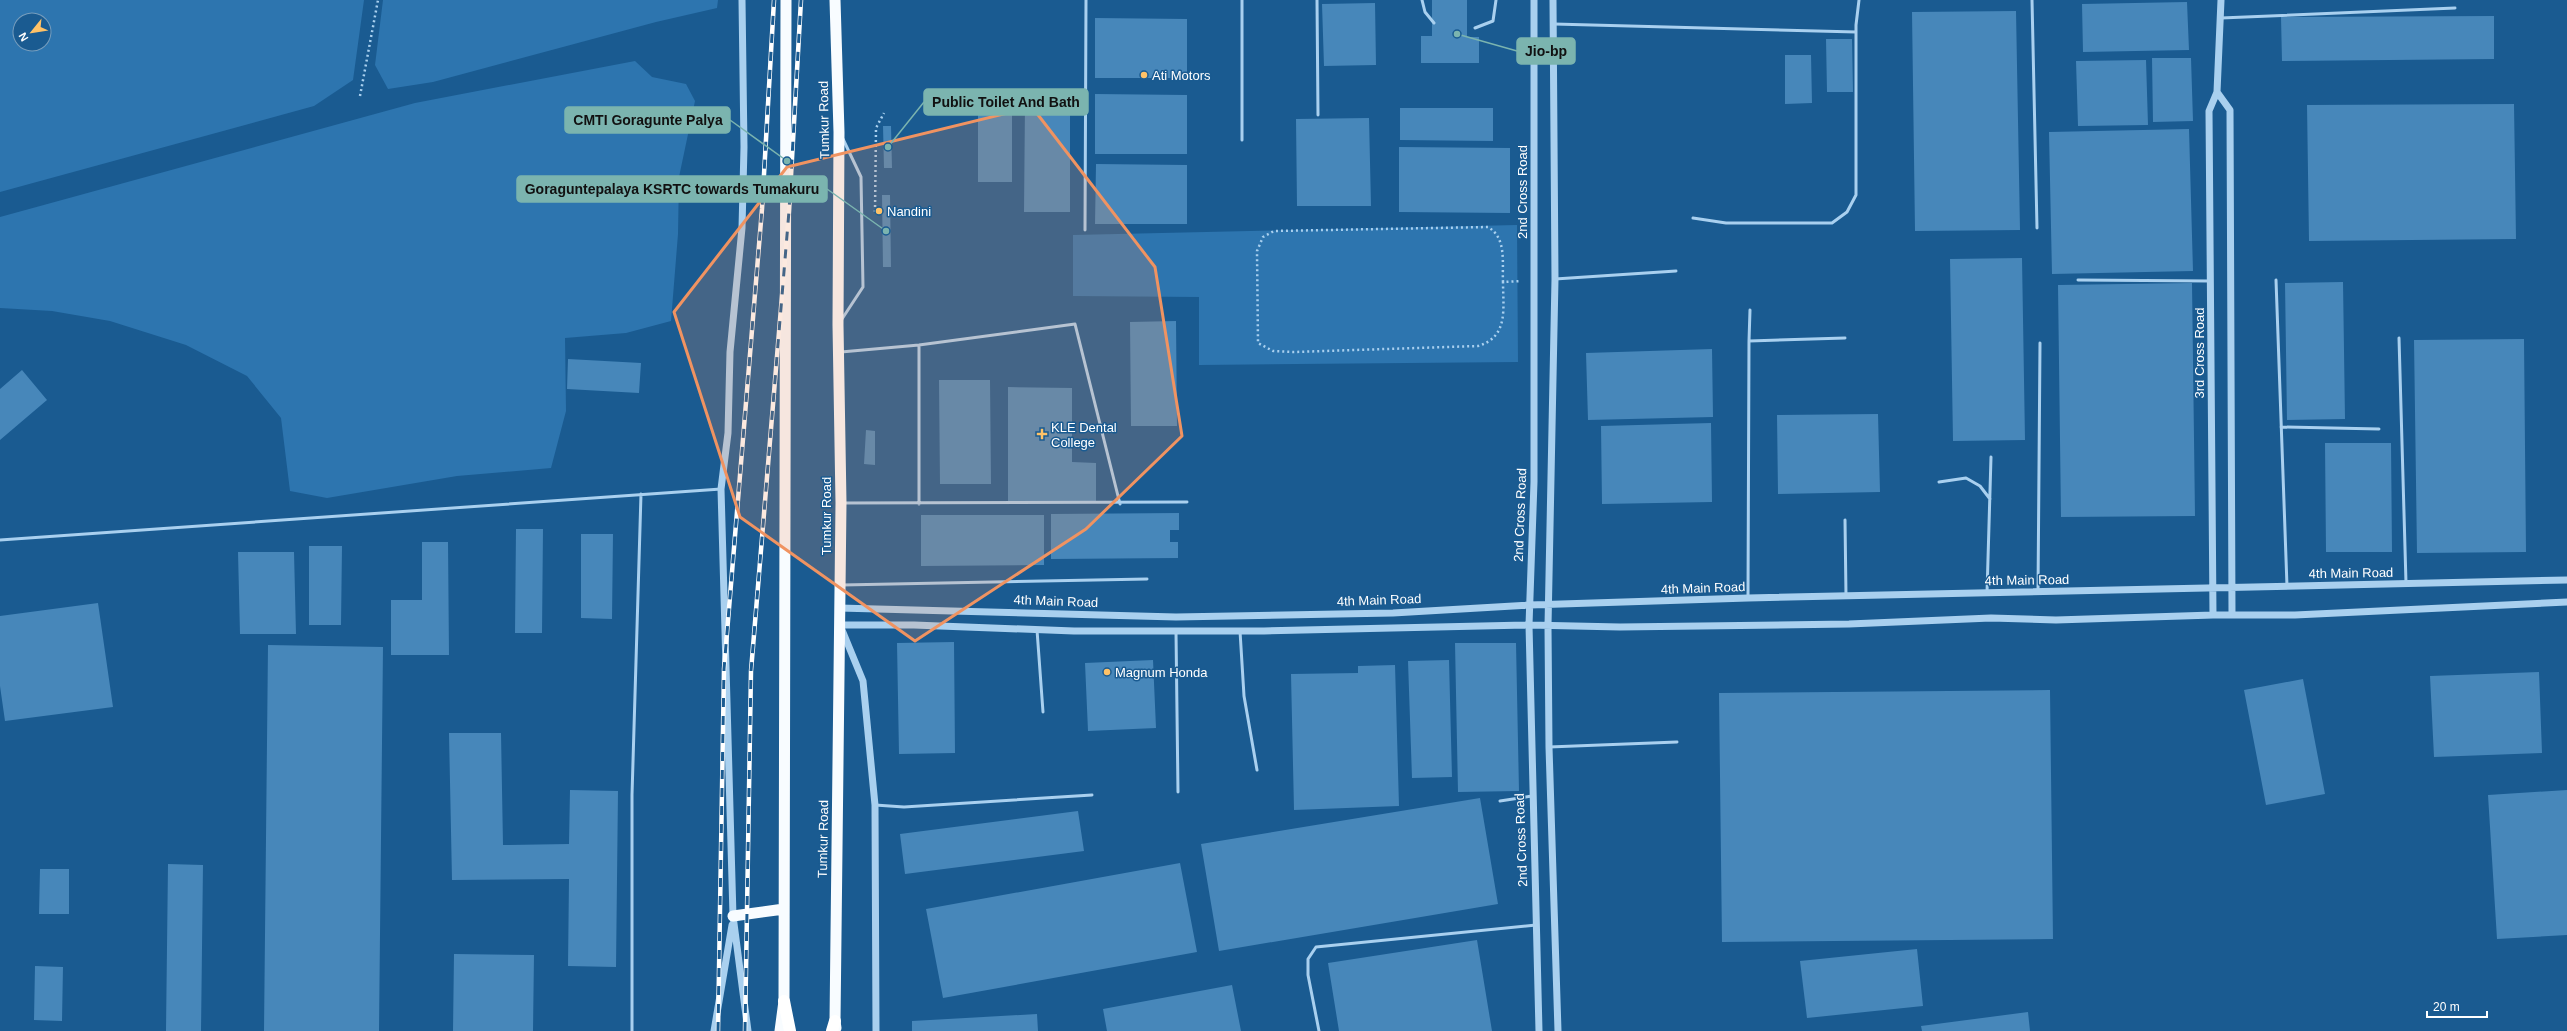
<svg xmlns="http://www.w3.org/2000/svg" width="2567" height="1031" font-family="Helvetica,sans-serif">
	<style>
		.green { fill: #2d75af; fill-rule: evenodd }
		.building { fill: #4787ba }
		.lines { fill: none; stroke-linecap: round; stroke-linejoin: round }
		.path { stroke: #a9d0ef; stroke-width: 2.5; stroke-dasharray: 2 3; stroke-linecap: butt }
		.service { stroke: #a9d0ef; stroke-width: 3 }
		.tertiary { stroke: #a9d0ef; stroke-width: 7 }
		.trunk { stroke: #f8fcff; stroke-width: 11 }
		.motorway { stroke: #fff; stroke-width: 12 }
		.rail-casing { stroke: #fff; stroke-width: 4.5 }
		.rail { stroke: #1a5b91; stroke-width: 3; stroke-dasharray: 9; stroke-linecap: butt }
		.marked { fill: #f09361; fill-opacity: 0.2; stroke: #f09361; stroke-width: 3; stroke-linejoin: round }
		.poi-dot { fill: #ffc267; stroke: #1a5b91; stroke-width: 1.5 }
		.labels { text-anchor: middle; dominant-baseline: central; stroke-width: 3; stroke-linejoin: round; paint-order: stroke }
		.poi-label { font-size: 13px; fill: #fff; stroke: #1a5b91; text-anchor: start }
		.street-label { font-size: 13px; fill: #fff; stroke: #1a5b91 }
		.leader { fill: none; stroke: #7bb4af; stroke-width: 1.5 }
		.callout-dot { fill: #7bb4af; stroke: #1a5b91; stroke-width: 1.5 }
		.callout { fill: #7bb4af; stroke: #7bb4af; stroke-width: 1.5 }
		.callout-label { font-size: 14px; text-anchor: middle; font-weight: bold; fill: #111 }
	</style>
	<rect width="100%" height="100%" fill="#1a5b91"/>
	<path class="green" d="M0,0H364L353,80L314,106L0,192ZM20,20H44V44H20Z
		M383,0H718L717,8L656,22L433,82L388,89L375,65Z
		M635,61L652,77L686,84L695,101L679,177L678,234L671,321L626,333L565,338L566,411L551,468L457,476L327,498L290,491L281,418L247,376L186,345L110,321L52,311L0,308V217L415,103Z
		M1517,225L1518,362L1199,365V297L1073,296V235Z"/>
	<path class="building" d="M1432,0H1467V37H1479V63H1421V36H1432Z
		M2187,2L2189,50L2083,52L2082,4Z
		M1375,3L1376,65L1324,66L1322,4Z
		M2016,11L2020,230L1915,231L1912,12Z
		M2494,16V59L2282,61L2281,17Z
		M1095,18L1187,19V78H1095Z
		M1826,39H1852L1853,92H1827Z
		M1785,55H1811L1812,103L1785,104Z
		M2152,58H2191L2193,121L2153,122Z
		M2146,60L2148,125L2078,126L2076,61Z
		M1095,94L1187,95V154H1095Z
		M1025,103L1070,104V212H1024Z
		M2514,104L2516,239L2309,241L2307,105Z
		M978,105H1012V182H978Z
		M1400,108H1493V141L1400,140Z
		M1369,118L1371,206H1297L1296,119Z
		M883,126H891L892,168H884Z
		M2189,129L2193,271L2052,274L2049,132Z
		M1399,147L1510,148V213L1399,212Z
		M1096,164L1187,165V224H1095Z
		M882,195H890L891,267H883Z
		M2022,258L2025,440L1953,441L1950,259Z
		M2343,282L2345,419L2287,420L2285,283Z
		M2192,283L2195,516L2061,517L2058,285Z
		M1176,321L1177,426H1131L1130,322Z
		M2524,339L2526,552L2417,553L2414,340Z
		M1712,349L1713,417L1588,420L1586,353Z
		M568,359L641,363L639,393L567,389Z
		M22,370L47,400L0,440V389Z
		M939,380H990L991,484H940Z
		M1008,387L1072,388V462L1096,463V502L1008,501Z
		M1878,414L1880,492L1778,494L1777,415Z
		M1711,423L1712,502L1602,504L1601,426Z
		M866,430L875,431V465L864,464Z
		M2325,443H2391L2392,552H2326Z
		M1179,513V530H1170V542H1178V558L1051,559V514Z
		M921,515H1044V565L921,566Z
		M516,529H543L542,633H515Z
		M581,534H613L612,619L581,618Z
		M422,542H448L449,655H391V600H422Z
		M309,546H342L341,625H309Z
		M238,552H294L296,634H240Z
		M98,603L113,707L5,721L0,686V616Z
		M954,642L955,753L899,754L897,643Z
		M1455,643H1516L1519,791L1458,792Z
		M268,645L383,647L379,1031H264Z
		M1153,660L1156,728L1088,731L1085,663Z
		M1449,660L1452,777L1412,778L1408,661Z
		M1395,665L1399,806L1294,810L1291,674L1358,673V666Z
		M2539,672L2542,753L2434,757L2430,676Z
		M2303,679L2325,794L2266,805L2244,690Z
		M2050,690L2053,939L1722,942L1719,693Z
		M449,733H501L503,845L569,844L570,790L618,791L616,967L568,966L569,879L452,880Z
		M2567,790V935L2497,939L2488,795Z
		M1480,798L1498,904L1219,951L1201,844Z
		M1078,811L1084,851L905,874L900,834Z
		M1180,863L1197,952L943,998L926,909Z
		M168,864L203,865L201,1031H166Z
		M40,869H69V914H39Z
		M1477,940L1492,1031H1339L1328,963Z
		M1917,949L1923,1006L1807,1018L1800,961Z
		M454,954L534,955L533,1031H453Z
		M35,966L63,967L62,1021L34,1020Z
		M1232,985L1241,1031H1107L1103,1009Z
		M2028,1012L2030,1031H1922L1921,1026Z
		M1037,1014L1038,1031H912V1021Z"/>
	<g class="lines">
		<path class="path" d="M360,96L378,0
			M875,212L876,128L884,113
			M1503,282C1502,263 1507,238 1488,227L1274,231L1263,237L1257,251L1258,343L1273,351L1294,352L1478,346C1509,337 1503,308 1503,282L1521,281"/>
		<path class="service" d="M1242,0V140
			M1317,0L1318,115
			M1422,0L1425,12L1434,23
			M2032,0L2037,228
			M2221,18L2455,8
			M1554,24L1856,32
			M1475,28L1493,21L1496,0
			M1693,218L1726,223H1832L1847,212L1856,195V25L1859,0
			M1085,230L1086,0
			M1555,279L1676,271
			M2078,280L2210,281
			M2276,280L2287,586
			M1750,310L1749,341L1845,338
			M842,319L863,287L861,177L843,139
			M2399,338L2406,583
			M919,345V504
			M841,352L919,345L1075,324L1120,504
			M2281,427L2379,429
			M1939,482L1966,478L1980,486L1990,499
			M843,503L1187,502
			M1845,520L1846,596
			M0,540L721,489
			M842,585L1147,579
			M2038,592L2040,343
			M1987,593L1991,457
			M1748,598L1749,341
			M1037,630L1043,712
			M1240,631L1244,696L1257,770
			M1176,632L1178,792
			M1549,747L1677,742
			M1500,801L1532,796
			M875,805L904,807L1092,795
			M632,1031V795L641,494
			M1319,1031L1308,975V959L1316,947L1536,925"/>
		<path class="tertiary" d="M742,0L744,147L742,228L730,352L728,433L721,489L733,916L748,1031
			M1534,0V482L1529,625L1539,1031
			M1553,0L1555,279L1548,626L1549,747L1558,1031
			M2217,92L2230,110L2232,615
			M839,608L1176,617L1393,613L1530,605L1748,598L2567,580
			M2213,615L2209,111L2217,92L2221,0
			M714,1031L732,925
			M876,1031L875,805L863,681L840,625H914L1074,631H1264L1529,625L1620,627L1849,624L1991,618L2056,620L2213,615H2295L2567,602"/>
		<path class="trunk" d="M835,0L839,132L838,325L841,503L835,1021L836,1028
			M733,916L784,909
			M780,1031L784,1001L786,0"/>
		<path class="motorway" d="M784,1001L790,1031
			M832,1031L835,1021"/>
		<g class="rail-casing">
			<path id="rail" d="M718,1031L724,669L762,209L774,0
				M745,1031L751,671L789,211L801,0"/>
		</g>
		<use href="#rail" class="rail"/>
	</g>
	<path class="marked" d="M1032,107L1155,267L1182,436L1086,529L915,641L740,517L674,312L787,167Z"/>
	<g class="poi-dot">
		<circle cx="1144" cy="75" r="4"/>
		<circle cx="879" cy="211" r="4"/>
		<path d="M1040 428h4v4h4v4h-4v4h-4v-4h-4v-4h4z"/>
		<circle cx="1107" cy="672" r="4"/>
	</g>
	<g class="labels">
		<g class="poi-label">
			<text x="1152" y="75">Ati Motors</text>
			<text x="887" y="211">Nandini</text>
			<text x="1051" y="427">KLE Dental<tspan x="1051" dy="15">College</tspan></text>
			<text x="1115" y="672">Magnum Honda</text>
		</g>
		<g class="street-label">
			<text transform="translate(824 120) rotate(-91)">Tumkur Road</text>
			<text transform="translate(1522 192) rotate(-90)">2nd Cross Road</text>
			<text transform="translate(2199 353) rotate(-90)">3rd Cross Road</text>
			<text transform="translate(1520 515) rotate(-88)">2nd Cross Road</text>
			<text transform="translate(826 516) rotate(-90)">Tumkur Road</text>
			<text transform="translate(2351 573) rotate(-1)">4th Main Road</text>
			<text transform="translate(2027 580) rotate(-1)">4th Main Road</text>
			<text transform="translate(1703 588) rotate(-2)">4th Main Road</text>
			<text transform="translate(1379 600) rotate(-2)">4th Main Road</text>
			<text transform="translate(1056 601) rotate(2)">4th Main Road</text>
			<text transform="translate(823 839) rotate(-89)">Tumkur Road</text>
			<text transform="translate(1521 840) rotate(-92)">2nd Cross Road</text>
		</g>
	</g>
	<path class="leader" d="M1457 34L1517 51M888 147L924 102M787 161L730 120M886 231L827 189"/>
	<g class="callout-dot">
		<circle cx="1457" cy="34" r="4"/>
		<circle cx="888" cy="147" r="4"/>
		<circle cx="787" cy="161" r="4"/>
		<circle cx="886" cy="231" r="4"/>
	</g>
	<g class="callout">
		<rect x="1517" y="38" width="58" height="26" rx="4"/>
		<rect x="924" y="89" width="164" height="26" rx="4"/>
		<rect x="565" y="107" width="165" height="26" rx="4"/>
		<rect x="517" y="176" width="310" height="26" rx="4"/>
	</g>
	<g class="callout-label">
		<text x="1546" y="56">Jio-bp</text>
		<text x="1006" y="107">Public Toilet And Bath</text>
		<text x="648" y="125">CMTI Goragunte Palya</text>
		<text x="672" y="194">Goraguntepalaya KSRTC towards Tumakuru</text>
	</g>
	<g transform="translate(32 32) rotate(240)"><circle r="19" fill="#1a5b91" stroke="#769dbd"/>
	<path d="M0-3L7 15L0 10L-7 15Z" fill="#ffc267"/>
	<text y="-6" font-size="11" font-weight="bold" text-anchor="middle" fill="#ffffff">N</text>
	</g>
	<path d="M2427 1011v6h60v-6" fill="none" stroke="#ffffff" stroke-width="2"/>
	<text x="2433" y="1011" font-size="12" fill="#ffffff" stroke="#1a5b91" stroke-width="3" paint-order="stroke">20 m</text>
</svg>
